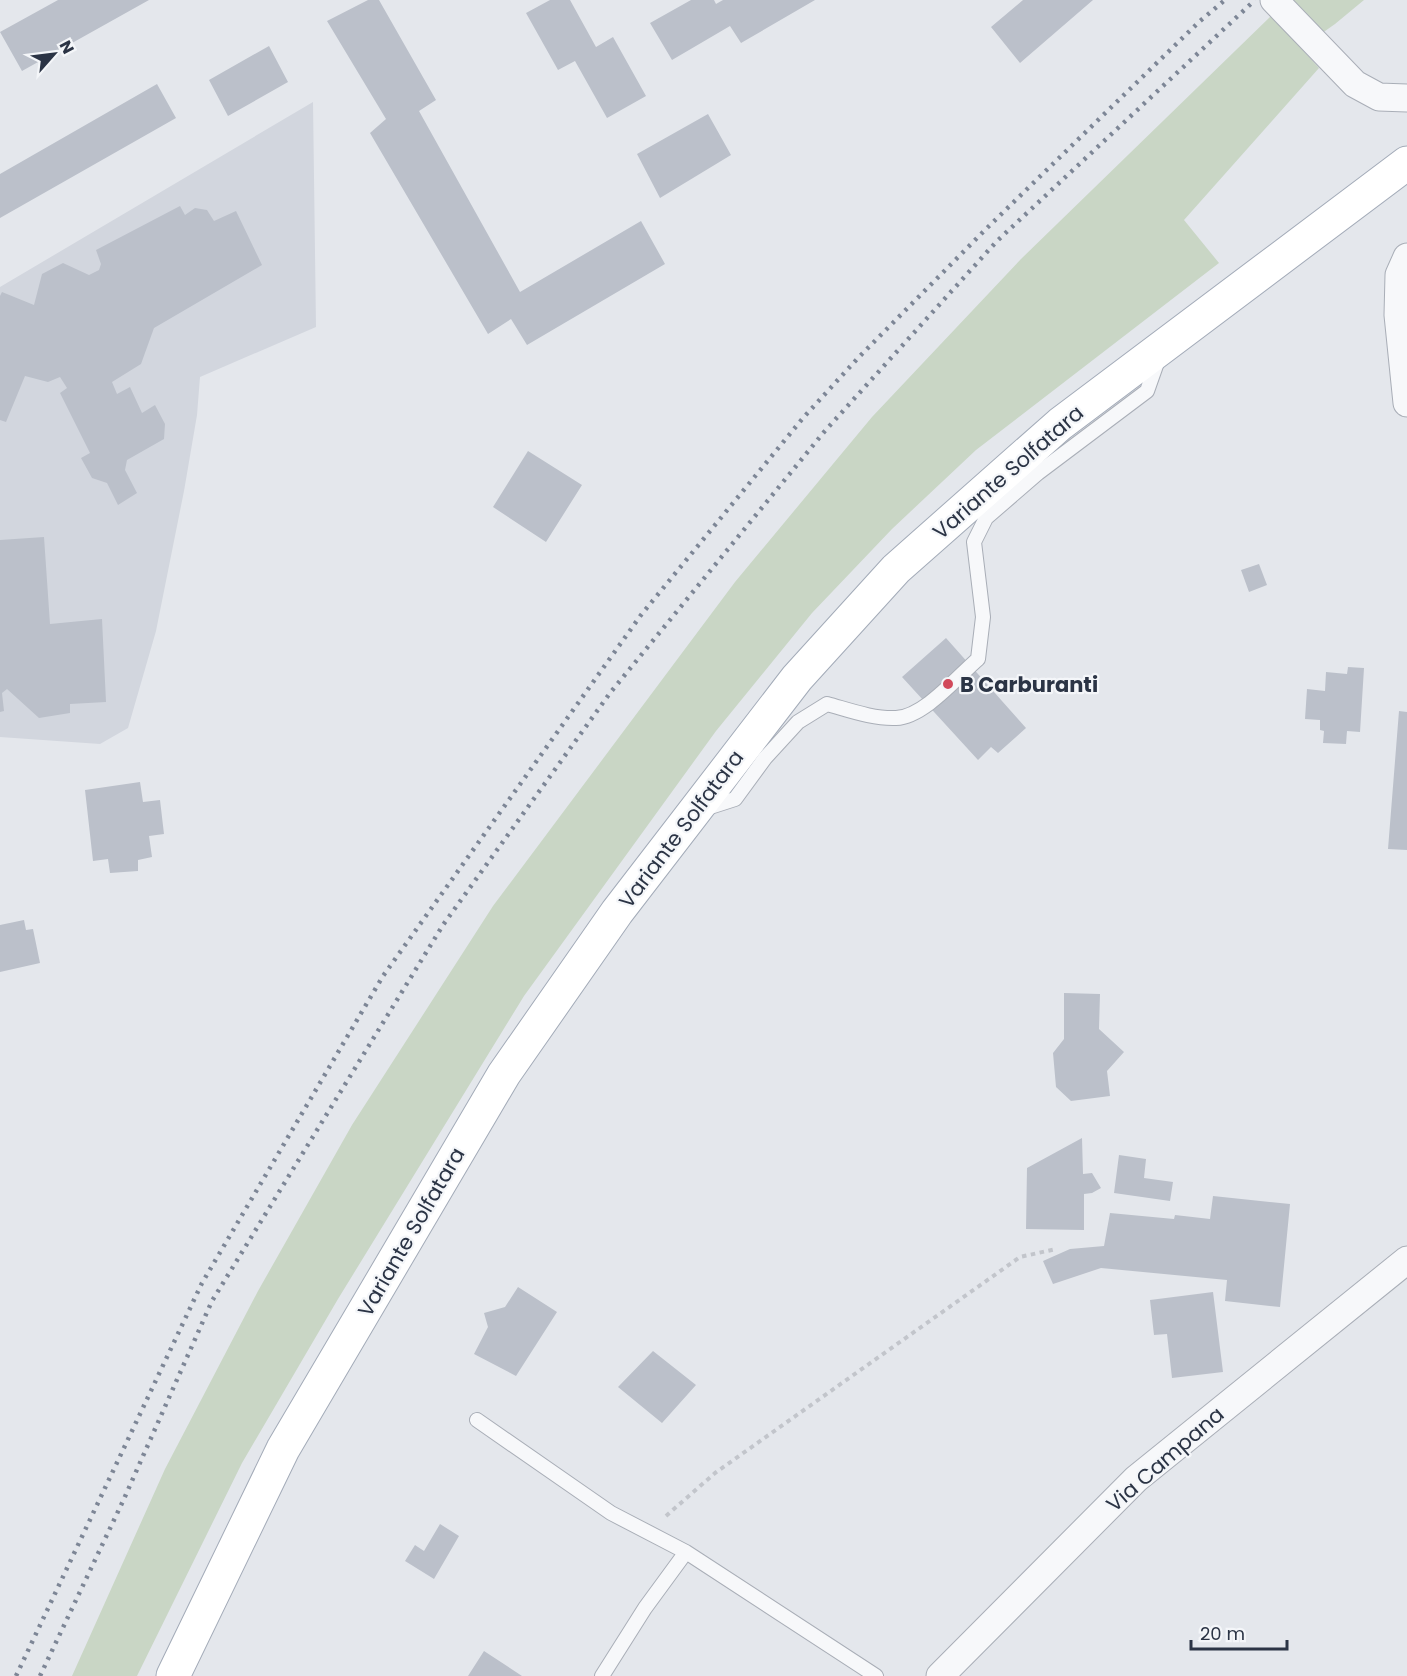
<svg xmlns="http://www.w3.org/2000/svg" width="1407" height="1676" font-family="Poppins,sans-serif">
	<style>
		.built { fill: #d2d6de }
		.green { fill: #c9d6c5 }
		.building { fill: #bbc0ca }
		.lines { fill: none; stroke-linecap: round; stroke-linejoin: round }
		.service-casing { stroke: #a9aeb7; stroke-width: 16 }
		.minor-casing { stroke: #a9aeb7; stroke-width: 29 }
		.primary-casing { stroke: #a3abb8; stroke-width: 35 }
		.path { stroke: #c2c5cb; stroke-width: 4; stroke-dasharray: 4.5 4.5; stroke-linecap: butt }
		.service { stroke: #f7f8fa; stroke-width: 14 }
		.minor { stroke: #f7f8fa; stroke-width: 27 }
		.primary { stroke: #fff; stroke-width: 33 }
		.rail { stroke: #7d8696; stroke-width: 4.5; stroke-dasharray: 3 6; stroke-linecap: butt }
		.poi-dot { fill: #d1495b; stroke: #f4f6f9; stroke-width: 2 }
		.labels { text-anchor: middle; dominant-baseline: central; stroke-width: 4.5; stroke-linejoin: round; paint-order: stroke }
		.street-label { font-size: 21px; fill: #2b3445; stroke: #f4f6f9 }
		.poi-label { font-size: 21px; font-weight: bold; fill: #2b3445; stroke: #f4f6f9; text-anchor: start }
	</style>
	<rect width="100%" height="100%" fill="#e4e7ec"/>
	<path class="built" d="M313,102L316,327L200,377L197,415L184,491L156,631L128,728L100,744L0,737V287Z"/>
	<path class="green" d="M1291,0H1364L1335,24L1301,48L1319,68L1184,220L1219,263L976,450L892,529L812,613L716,731L524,996L338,1299L242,1463L137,1676H72L165,1469L258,1291L352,1125L493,906L735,582L872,417L1021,259L1271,16Z"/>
	<path class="building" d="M58,0H149L22,71L0,32Z
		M368,0H379L436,100L419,111L520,292L641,221L665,264L527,345L511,319L488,334L370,133L386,119L327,21Z
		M550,0H570L596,47L613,37L646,96L607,118L575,61L558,70L526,13Z
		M691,0H714L716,4L723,0H815L741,43L730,26L672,60L650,23Z
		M1023,0H1093L1020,63L991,27Z
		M269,46L288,82L228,116L209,80Z
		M157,84L176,118L0,218V174Z
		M708,114L731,155L660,198L637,154Z
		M180,206L185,215L195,208L207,210L214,221L236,211L262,265L154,328L141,364L112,382L117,394L130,387L142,413L155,405L165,424L164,439L127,460L125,470L137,493L118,505L107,483L92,478L81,458L90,453L60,393L67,388L60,377L48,382L25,376L6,422L0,420V296L2,292L34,305L42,274L63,263L89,275L99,270L101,264L96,250Z
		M528,451L582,485L546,542L493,507Z
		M44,537L50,624L102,619L106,702L70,704V713L39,718L7,689L2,693L4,711L0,712V540Z
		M1259,564L1267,585L1249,592L1241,570Z
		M946,638L1026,728L998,753L991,747L978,760L902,677Z
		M1348,667L1364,668L1360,732L1347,731L1346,744L1323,743L1324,731L1320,730V720L1305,719L1307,689L1325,691L1326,672L1347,674Z
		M1399,711L1407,712V850L1388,849Z
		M140,782L143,802L160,800L164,834L149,836L152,857L138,860V871L110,873L108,859L93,861L85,790Z
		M24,920L26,930L33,929L40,963L0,972V925Z
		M1064,993L1100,994L1099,1029L1124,1052L1107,1071L1110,1096L1071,1101L1056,1087L1053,1053L1064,1039Z
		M1082,1138L1083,1174L1092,1173L1101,1188L1092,1193L1084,1194V1230L1026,1229L1027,1168Z
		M1119,1155L1146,1159L1144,1178L1173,1182L1170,1201L1114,1193Z
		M1213,1196L1290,1204L1280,1307L1225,1301L1227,1280L1101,1268L1053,1284L1043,1261L1070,1249L1104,1246L1110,1213L1174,1219L1175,1215L1210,1219Z
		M518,1287L557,1312L516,1376L474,1354L488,1327L484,1313L505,1307Z
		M1213,1292L1223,1372L1172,1378L1167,1334L1154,1335L1150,1300Z
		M653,1351L696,1385L662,1423L618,1387Z
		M440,1524L459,1536L434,1579L405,1561L415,1545L424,1551Z
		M484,1651L522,1676H468Z"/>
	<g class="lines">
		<g class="service-casing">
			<path id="service" d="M704,809L735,799L765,758L798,722L827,704C849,710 873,719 896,718C924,717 957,677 978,659L983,617L974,542L986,518L1038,473L1147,391L1159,357
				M477,1420L611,1513L686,1552
				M602,1676L645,1608L686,1552L876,1676"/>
		</g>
		<g class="minor-casing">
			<path id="minor" d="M1274,0L1355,84L1379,97L1407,98
				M1407,257L1399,275L1398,315L1407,403
				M940,1676L1136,1479L1407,1260"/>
		</g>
		<g class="primary-casing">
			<path id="primary" d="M173,1676L283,1449L504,1074L617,912L797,678L896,569L1060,424L1407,163"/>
		</g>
		<path class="path" d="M666,1516L715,1473L1020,1257L1056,1249"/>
		<use href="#service" class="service"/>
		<use href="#minor" class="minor"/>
		<use href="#primary" class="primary"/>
		<path class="rail" d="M16,1676L202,1283L383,976L641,615L803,418L858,358L988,227L1200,21L1225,0
			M40,1676L123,1501L212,1301L443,925L610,693L824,432L997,241L1255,0"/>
	</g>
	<circle class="poi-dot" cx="948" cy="684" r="6"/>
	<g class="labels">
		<g class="street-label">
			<text transform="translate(1008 472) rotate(-41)">Variante Solfatara</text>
			<text transform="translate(681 829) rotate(-53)">Variante Solfatara</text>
			<text transform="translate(411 1232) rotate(-60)">Variante Solfatara</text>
			<text transform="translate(1165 1459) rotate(-41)">Via Campana</text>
		</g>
		<g class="poi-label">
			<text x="960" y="684">B Carburanti</text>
		</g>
	</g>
	<g transform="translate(54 54) rotate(62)" stroke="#f4f6f9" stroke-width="4.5" paint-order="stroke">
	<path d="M0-4.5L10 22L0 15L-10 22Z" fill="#2b3445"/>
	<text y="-9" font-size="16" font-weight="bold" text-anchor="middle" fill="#2b3445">N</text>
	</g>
	<path d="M1191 1640v9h96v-9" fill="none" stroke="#2b3445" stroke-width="3"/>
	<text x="1200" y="1640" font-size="18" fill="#2b3445" stroke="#f4f6f9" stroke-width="4.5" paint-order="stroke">20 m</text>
</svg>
